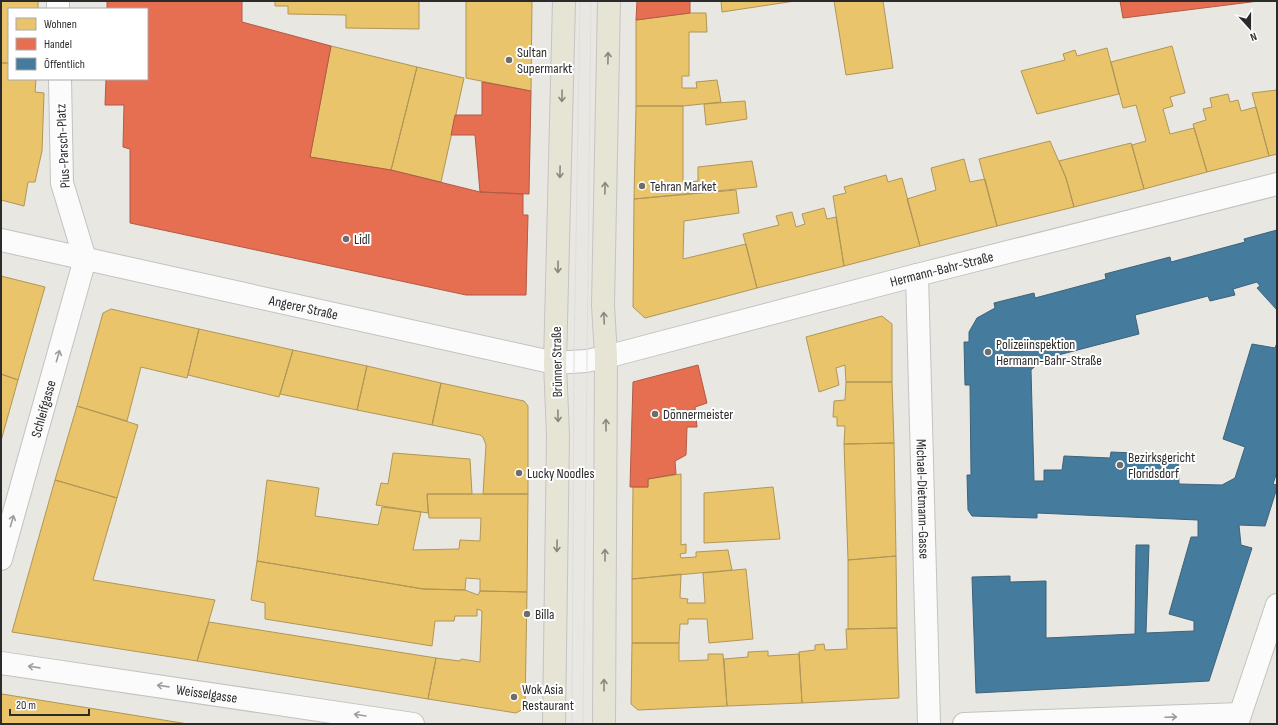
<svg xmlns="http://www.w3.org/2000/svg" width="1278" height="725" font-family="'Sofia Sans Condensed',sans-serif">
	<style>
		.homes { fill: #e9c46a; stroke: #b09657 }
		.shops { fill: #e76f51; stroke: #af5b46 }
		.public { fill: #457b9d; stroke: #3d637b }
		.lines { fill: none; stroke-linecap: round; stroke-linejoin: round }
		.street-casing { stroke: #c2c2c1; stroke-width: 24 }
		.secondary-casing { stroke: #c2c2c1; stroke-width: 24 }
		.primary-casing { stroke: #c5c4c2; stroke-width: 24 }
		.street { stroke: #fcfbfb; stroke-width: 22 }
		.secondary { stroke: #fcfbfb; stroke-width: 22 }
		.primary { stroke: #e5e4d5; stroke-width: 22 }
		.tram { stroke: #dededf; stroke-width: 1 }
		.oneway { stroke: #888880 }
		.oneway2 { stroke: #9e9d9d }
		.poi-dot { fill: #6d6d6b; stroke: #fff; stroke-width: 1.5 }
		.labels { text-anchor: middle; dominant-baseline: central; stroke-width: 4; stroke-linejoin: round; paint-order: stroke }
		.poi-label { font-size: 14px; fill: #2b2b2b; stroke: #fff; text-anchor: start }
		.street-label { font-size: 14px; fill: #2b2b2b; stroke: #fff }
	</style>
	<rect width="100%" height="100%" fill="#e8e7e2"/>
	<path class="homes" d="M1,1H38V9H9V63H1Z
		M275,1H419V29L346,28V15L288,14V6H275Z
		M466,1H532L531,91L466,78Z
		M721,1H795L722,12Z
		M834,1H883L893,68L846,75Z
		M690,13H706L707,32H689V76H682V88H697L696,82L717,80L721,102L683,106H636V20Z
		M331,46L417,67L391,170L310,157Z
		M1172,46L1185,93L1170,97L1173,106L1163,109L1170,134L1194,128L1207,172L1144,189L1132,145L1146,141L1136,105L1123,108L1111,62Z
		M1107,48L1119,94L1037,114L1021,71L1065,60L1063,54L1075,50L1077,56Z
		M1,63H9V79H36L35,92L44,93L42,151L35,182H28L24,206L1,200Z
		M417,67L464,78L441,182L391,170Z
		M1277,90V154L1269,156L1252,93Z
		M1228,94L1230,102L1238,100L1241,111L1256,107L1269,156L1207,172L1193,124L1206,120L1203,109L1212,107L1210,98Z
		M745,101L747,119L706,125L704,104Z
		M636,106H683V183L698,181V167L752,161L757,187L634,199Z
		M1050,141L1066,178L1074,207L997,226L979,159Z
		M1131,143L1144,189L1074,207L1066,178L1059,161Z
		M964,159L970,182L985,179L997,226L920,246L907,199L936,190L931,168Z
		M886,175L888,182L902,178L920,246L844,266L833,196L846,193L844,187Z
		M736,190L739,213L684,221L683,259L746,244L757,288L645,318L633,307L634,199Z
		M824,208L827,219L836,217L844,266L757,288L743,234L779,225L776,216L792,212L796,227L805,224L802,214Z
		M1,276L45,287L18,380L1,374Z
		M111,309L199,329L187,378L141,367L127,421L77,406L103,313Z
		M882,316L892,324V382H846L845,365L836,368L839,385L819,392L806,337Z
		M199,329L293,350L279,397L188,375Z
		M293,350L367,366L357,410L280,394Z
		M367,366L441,383L432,425L357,410Z
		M1,374L18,380L1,441Z
		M846,382H892L894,443L844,444L845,426H837V417H833L834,401L845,400Z
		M441,383L524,401L528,406V494H483L486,445L483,437L480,435L432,425Z
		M77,406L138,425L117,498L55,480Z
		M894,443L896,556L848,560L844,444Z
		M393,453L470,459L472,494H427L428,513L376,505L381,483L388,484Z
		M681,474V545L686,544V553L680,554L681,558L696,557V552L728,550L732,570L632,579L633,487H648V479Z
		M55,480L117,498L93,580L215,600L197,661L12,632Z
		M267,480L319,488L315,516L378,525L382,507L421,512L413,550L459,549L460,540L480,541L481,518H429L427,494H528L527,592L480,591V579L466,578L465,590L423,589L257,561Z
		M773,487L780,539L704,543V493Z
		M896,556L897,628L848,629V560Z
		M257,561L423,589L465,590L478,595L480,591L527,592L525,708L516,713L428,699L436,658L460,661L461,659L480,662L482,611L477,609V616H455L454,621H435L432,646L265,619V603L251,600Z
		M746,569L753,639L709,643L707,619H688V624H680L679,643H632V579L681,574L680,598L688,599L687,603H705L703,573Z
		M209,622L436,658L428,699L197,661Z
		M897,628L899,698L802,703L799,652L815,650V645L824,644L825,650L847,649L846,629Z
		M632,643H679V661L708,660V654H723L727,706L638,710L631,704Z
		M768,651V656L799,654L802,703L727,706L724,659L748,657V652Z
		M1,694H2L188,724H1Z"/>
	<path class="shops" d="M107,1H242V22L331,46L310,157L391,170L480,192L523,194V215H528L526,295H466L130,223V149L123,147L124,105H105L106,79H147V9H107Z
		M637,1H690V13L636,20Z
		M1120,1H1259L1123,18Z
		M482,82L531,91L529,194L480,192L475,135H451L455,115H482Z
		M698,365L707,403L695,407L697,427H687L686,455L675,461L676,474L648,479V487H630L633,382Z"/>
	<path class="public" d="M1277,230V310L1257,288L1260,286L1257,282L1233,289L1235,295L1210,301L1208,296L1135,315L1139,334L1043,359L1031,370L1034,481H1044V470H1062L1064,456L1110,458L1111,452L1133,453V458L1178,460L1179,484L1222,485L1235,478L1245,447L1223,439L1252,344L1275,348L1277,343V472L1273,484L1277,485V488L1265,526L1239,525L1241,545L1252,548L1209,681L976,693L972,577L1010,576V582L1046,581V638L1135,634L1136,545H1149L1146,633L1194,631V621L1169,614L1191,537H1198V520L1037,513V518L972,516L968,510L967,475H971L970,385H965L964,342H969V332L977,318L995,308L994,303L1034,293L1035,298L1106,279L1105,274L1170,257L1171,262L1245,242L1244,239Z"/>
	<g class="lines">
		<g class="street-casing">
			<g id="street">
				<path d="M58,1V9"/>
				<path id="s1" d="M917,275L929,724"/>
				<path id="s2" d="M1,559L85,259L62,183L60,79"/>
				<path id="s3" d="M1,663L413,724"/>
				<path d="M964,724L1240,714"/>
				<path d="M1237,724L1277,605"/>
			</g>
		</g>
		<g class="secondary-casing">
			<g id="secondary">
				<path id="s4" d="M1,240L555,363L586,361L606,357L917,275L1277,184"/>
			</g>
		</g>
		<g class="primary-casing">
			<path id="primary" d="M554,724L558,436L555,363L564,1
				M604,724L606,357L603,305L609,1"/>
		</g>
		<use href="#street" class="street"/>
		<use href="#secondary" class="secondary"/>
		<use href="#primary" class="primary"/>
		<path class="tram" d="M572,724L574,362L580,1
			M583,724L591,1"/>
	</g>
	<defs><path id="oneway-shaft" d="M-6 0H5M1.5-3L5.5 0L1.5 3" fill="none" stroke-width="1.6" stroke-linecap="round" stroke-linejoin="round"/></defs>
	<g class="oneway">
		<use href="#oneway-shaft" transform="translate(608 58) rotate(-89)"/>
		<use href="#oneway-shaft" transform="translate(562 96) rotate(91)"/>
		<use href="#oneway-shaft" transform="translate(560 172) rotate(91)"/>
		<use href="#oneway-shaft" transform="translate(605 188) rotate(-89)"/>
		<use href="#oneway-shaft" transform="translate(558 267) rotate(91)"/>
		<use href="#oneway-shaft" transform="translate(604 318) rotate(-93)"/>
		<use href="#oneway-shaft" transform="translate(558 416) rotate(89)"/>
		<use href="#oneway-shaft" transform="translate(606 425) rotate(-90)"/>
		<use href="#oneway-shaft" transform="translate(557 546) rotate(91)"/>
		<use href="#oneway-shaft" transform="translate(605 555) rotate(-90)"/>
		<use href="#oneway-shaft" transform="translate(604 685) rotate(-90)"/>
	</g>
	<g class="oneway2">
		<use href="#oneway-shaft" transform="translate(58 356) rotate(-74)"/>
		<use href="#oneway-shaft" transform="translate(12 521) rotate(-74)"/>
		<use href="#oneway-shaft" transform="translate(34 667) rotate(-172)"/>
		<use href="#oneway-shaft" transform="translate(163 686) rotate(-172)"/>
		<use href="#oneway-shaft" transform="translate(360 715) rotate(-171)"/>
		<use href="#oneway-shaft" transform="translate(1171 717) rotate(-2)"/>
	</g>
	<g class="poi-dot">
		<circle cx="509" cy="60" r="4"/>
		<circle cx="642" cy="186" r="4"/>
		<circle cx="346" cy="239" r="4"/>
		<circle cx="988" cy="352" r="4"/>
		<circle cx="655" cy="414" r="4"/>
		<circle cx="1120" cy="465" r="4"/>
		<circle cx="519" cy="473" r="4"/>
		<circle cx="527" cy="614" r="4"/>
		<circle cx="514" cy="697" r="4"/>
	</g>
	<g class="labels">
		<g class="poi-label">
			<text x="517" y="52">Sultan<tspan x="517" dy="16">Supermarkt</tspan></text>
			<text x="650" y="186">Tehran Market</text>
			<text x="354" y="239">Lidl</text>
			<text x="996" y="344">Polizeiinspektion<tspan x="996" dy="16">Hermann-Bahr-Straße</tspan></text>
			<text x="663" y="414">Dönnermeister</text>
			<text x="1128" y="457">Bezirksgericht<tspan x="1128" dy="16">Floridsdorf</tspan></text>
			<text x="527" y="473">Lucky Noodles</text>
			<text x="535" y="614">Billa</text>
			<text x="522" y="689">Wok Asia<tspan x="522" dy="16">Restaurant</tspan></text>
		</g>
		<g class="street-label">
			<text transform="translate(63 146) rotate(-93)">Pius-Parsch-Platz</text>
			<text stroke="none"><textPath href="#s4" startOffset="966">Hermann-Bahr-Straße</textPath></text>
			<text stroke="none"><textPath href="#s4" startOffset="310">Angerer Straße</textPath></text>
			<text transform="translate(557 362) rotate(-91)">Brünner Straße</text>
			<text stroke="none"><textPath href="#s2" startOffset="156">Schleifgasse</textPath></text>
			<text stroke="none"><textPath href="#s1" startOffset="224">Michael-Dietmann-Gasse</textPath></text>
			<text stroke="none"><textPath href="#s3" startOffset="208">Weisselgasse</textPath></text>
		</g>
	</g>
	<rect width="1278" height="725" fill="none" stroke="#2b2b2b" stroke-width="4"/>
	<rect x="8" y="8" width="140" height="72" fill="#ffffff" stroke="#aaaaaa"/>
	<rect x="16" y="18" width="20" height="12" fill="#e9c46a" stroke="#aaaaaa"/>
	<text x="44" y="28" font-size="12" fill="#2b2b2b">Wohnen</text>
	<rect x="16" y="38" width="20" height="12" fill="#e76f51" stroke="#aaaaaa"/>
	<text x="44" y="48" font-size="12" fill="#2b2b2b">Handel</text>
	<rect x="16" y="58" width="20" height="12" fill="#457b9d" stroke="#aaaaaa"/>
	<text x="44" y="68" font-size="12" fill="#2b2b2b">Öffentlich</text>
	<g transform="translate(1250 28) rotate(159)" stroke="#ffffff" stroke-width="3" paint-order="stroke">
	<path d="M0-3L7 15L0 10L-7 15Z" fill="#2b2b2b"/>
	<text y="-6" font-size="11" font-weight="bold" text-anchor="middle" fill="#2b2b2b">N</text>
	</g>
	<path d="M10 709v6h79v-6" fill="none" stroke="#2b2b2b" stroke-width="2"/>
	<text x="16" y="709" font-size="12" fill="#2b2b2b" stroke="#ffffff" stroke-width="3" paint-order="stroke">20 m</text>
</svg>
